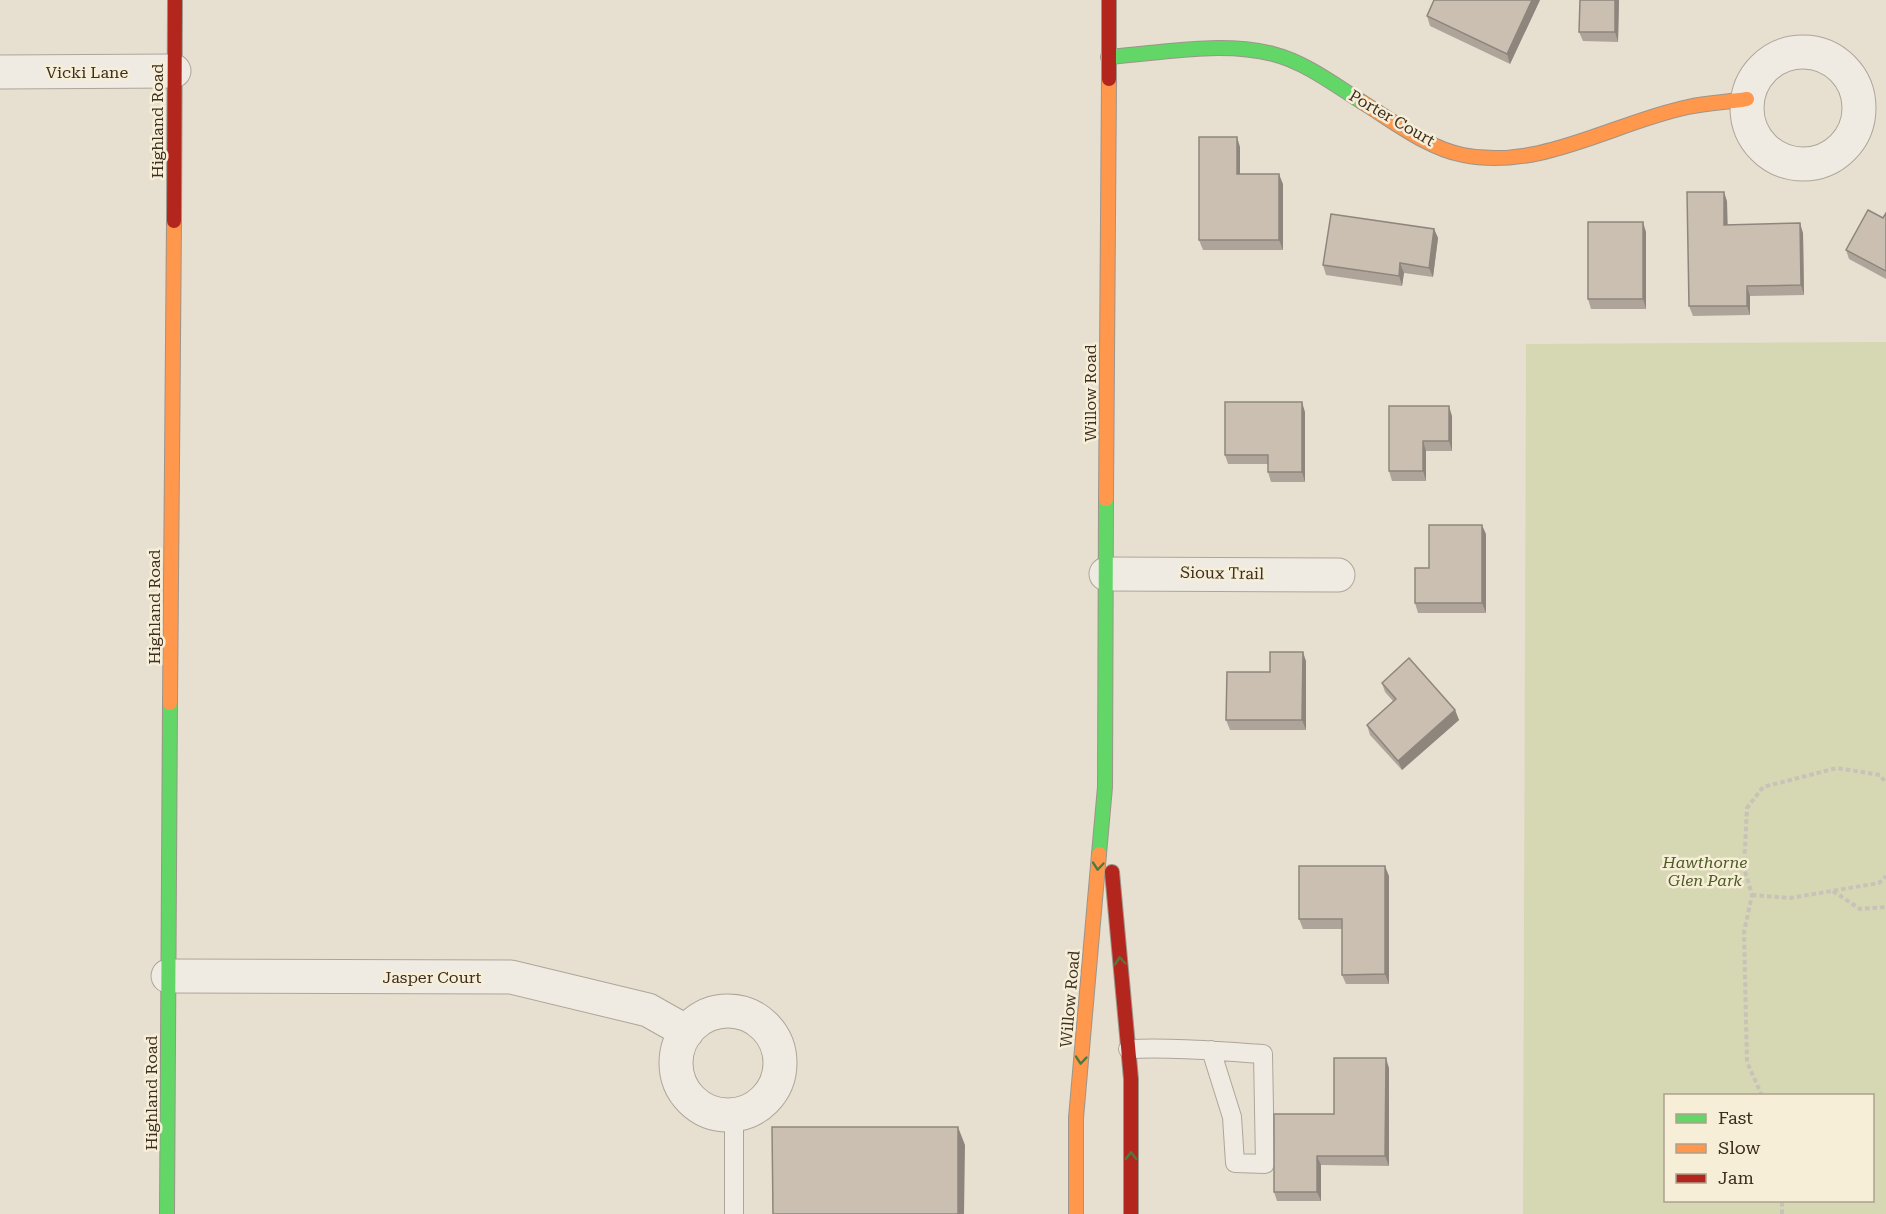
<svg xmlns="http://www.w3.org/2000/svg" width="1886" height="1214" font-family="'Roboto Serif',serif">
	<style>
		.green { fill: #d6d7b3; fill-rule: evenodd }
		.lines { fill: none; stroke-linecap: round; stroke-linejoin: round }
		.lane-casing { stroke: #ada599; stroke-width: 20 }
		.street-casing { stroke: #ada599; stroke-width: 35 }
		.fast-casing { stroke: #9c958a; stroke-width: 16 }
		.slow-casing { stroke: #9c958a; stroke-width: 16 }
		.jam-casing { stroke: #9c958a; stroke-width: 16 }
		.path { stroke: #c8c2b9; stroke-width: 4; stroke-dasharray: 4.5 3; stroke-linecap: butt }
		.lane { stroke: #efebe3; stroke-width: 18 }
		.street { stroke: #efebe3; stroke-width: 33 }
		.fast { stroke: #63d668; stroke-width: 14 }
		.slow { stroke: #ff974d; stroke-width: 14 }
		.jam { stroke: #b3261e; stroke-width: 14 }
		.wall { fill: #afa499 }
		.shaded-wall { fill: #8e867d }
		.building { fill: #cbbfb2; stroke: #8e867d; stroke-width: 1.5 }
		.oneway { stroke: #4e7a40 }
		.labels { text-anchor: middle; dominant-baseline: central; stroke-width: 5; stroke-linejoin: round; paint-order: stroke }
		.street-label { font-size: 16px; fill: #3d2e20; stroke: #f7eed8 }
		.park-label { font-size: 16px; font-style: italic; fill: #4d5a26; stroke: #f7eed8 }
	</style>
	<rect width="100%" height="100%" fill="#e7e0d1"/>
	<path class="green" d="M1886,342V1214H1523L1526,344ZM1666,1096H1872V1200H1666Z"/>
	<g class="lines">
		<g class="lane-casing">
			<path id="lane" d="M1128,1049C1173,1047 1218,1051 1263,1054L1265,1164L1235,1163L1232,1117L1211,1050
				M734,1214V1115"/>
		</g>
		<g class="street-casing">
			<path id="street" d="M1747 108a56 56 0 1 1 112 0a56 56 0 1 1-112 0Z
				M0,72L174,71
				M1106,574L1338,575
				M168,976L511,977L648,1010L687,1032
				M676 1063a52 52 0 1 1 104 0a52 52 0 1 1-104 0Z"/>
		</g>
		<g class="fast-casing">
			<path id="fast" d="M1108,57C1162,53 1220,41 1273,54C1305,62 1335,85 1362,102
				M1099,854L1105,787L1106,499
				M167,1214L170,703"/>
		</g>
		<g class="slow-casing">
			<path id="slow" d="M1362,102C1393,121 1427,148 1463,155C1540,171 1615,122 1688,107C1707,103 1728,102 1747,99
				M1106,499L1109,79
				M170,703L174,221
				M1076,1214V1118L1099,854"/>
		</g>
		<g class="jam-casing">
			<path id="jam" d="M1109,79V0
				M174,221L175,0
				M1112,872L1131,1079V1214"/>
		</g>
		<path class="path" d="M1833,891L1860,909L1886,907
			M1752,895L1790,898L1879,883L1886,876
			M1762,1096L1747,1062L1744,932L1752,895L1744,868L1747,808L1763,787L1837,768L1880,775L1886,783
			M1782,1214V1200"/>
		<use href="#lane" class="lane"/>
		<use href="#street" class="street"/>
		<use href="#fast" class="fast"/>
		<use href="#slow" class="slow"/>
		<use href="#jam" class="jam"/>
	</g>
	<path class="wall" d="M1434,0H1540L1510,64L1430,26L1427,16Z
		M1619,0L1618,42L1583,41L1579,32Z
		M1240,147V174L1283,184V250H1203L1199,240Z
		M1727,201V225L1803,233L1804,295L1750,296V315L1693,316L1689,306Z
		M1886,213V279L1849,259L1846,250L1883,218Z
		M1434,229L1438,238L1433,277L1404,273L1402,286L1326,275L1323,265Z
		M1646,232V309H1591L1588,299Z
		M1305,412V482H1271L1268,472V464H1228L1225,455Z
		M1452,416V451H1426V481H1392L1389,471Z
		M1486,534V613H1418L1415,603L1429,568Z
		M1306,661V730H1230L1226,720L1270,672Z
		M1382,683L1455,710L1459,720L1402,770L1370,735L1367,725L1393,701L1385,692Z
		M1389,876V984H1346L1342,975V929H1303L1299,919Z
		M1389,1068V1166L1321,1165V1201H1277L1274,1192L1334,1114Z"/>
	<path class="shaded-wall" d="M1532,0H1540L1510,64L1507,54Z
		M1615,0H1619L1618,42L1615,32Z
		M1237,137L1240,147V184L1237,174Z
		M1279,174L1283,184V250L1279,240Z
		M1724,192L1727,201L1728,235L1724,225Z
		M1643,222L1646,232V309L1643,299Z
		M1800,223L1803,233L1804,295L1801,285Z
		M1434,229L1438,238L1433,277L1429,268Z
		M1400,263L1404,273L1402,286L1399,276Z
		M1747,286L1750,296V315L1747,306Z
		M1302,402L1305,412V482L1302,472Z
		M1449,406L1452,416V451L1449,441Z
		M1423,441L1426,451V481L1423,471Z
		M1482,525L1486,534V613L1482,603Z
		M1303,652L1306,661V730L1302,720Z
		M1455,710L1459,720L1402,770L1398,761Z
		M1385,866L1389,876V984L1385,974Z
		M1386,1058L1389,1068V1166L1385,1156Z
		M958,1127L965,1145L964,1214H958Z
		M1317,1156L1321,1165V1201L1317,1192Z"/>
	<path class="building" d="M1434,0H1532L1507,54L1427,16Z
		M1580,0H1615V32H1579Z
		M1199,137H1237V174H1279V240H1199Z
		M1687,192H1724V225L1800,223L1801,285L1747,286V306H1689Z
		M1868,210L1883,218L1886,213V271L1846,250Z
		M1331,214L1434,229L1429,268L1400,263L1399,276L1323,265Z
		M1588,222H1643V299H1588Z
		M1225,402H1302V472H1268V455H1225Z
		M1389,406H1449V441H1423V471H1389Z
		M1429,525H1482V603H1415V568H1429Z
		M1270,652H1303L1302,720H1226L1227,672H1270Z
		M1409,658L1455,710L1398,761L1367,725L1396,699L1382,683Z
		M1299,866H1385V974L1342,975V919H1299Z
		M1334,1058H1386L1385,1156H1317V1192H1274V1114H1334Z
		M772,1127H958V1214H773Z"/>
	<defs><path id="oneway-chevron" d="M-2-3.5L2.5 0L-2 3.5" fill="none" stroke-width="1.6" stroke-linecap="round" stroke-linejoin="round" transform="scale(1.5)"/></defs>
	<g class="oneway">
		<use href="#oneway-chevron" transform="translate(1098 866) rotate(95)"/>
		<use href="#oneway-chevron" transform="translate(1120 961) rotate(-95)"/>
		<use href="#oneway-chevron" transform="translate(1081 1060) rotate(95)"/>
		<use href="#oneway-chevron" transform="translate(1131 1156) rotate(-90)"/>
	</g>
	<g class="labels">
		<g class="street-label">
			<text x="87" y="72">Vicki Lane</text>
			<text transform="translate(1392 118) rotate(30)">Porter Court</text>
			<text transform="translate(157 121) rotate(-90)">Highland Road</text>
			<text transform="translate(1090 393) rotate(-90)">Willow Road</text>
			<text transform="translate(1222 573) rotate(1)">Sioux Trail</text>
			<text transform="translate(154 607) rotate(-90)">Highland Road</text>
			<text x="432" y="977">Jasper Court</text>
			<text transform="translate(1070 999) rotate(-85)">Willow Road</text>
			<text transform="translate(151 1093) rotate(-90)">Highland Road</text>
		</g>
		<g class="park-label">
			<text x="1705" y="862">Hawthorne<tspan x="1705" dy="18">Glen Park</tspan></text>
		</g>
	</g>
	<rect x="1664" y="1094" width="210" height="108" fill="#f7eed8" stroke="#ada18e" stroke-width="1.5"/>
	<rect x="1676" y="1114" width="30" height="9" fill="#63d668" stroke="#ada18e" stroke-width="1.5"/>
	<text x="1718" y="1124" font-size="18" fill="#3d2e20">Fast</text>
	<rect x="1676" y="1144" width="30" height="9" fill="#ff974d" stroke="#ada18e" stroke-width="1.5"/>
	<text x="1718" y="1154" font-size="18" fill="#3d2e20">Slow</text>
	<rect x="1676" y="1174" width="30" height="9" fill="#b3261e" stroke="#ada18e" stroke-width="1.5"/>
	<text x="1718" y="1184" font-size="18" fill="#3d2e20">Jam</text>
</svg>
